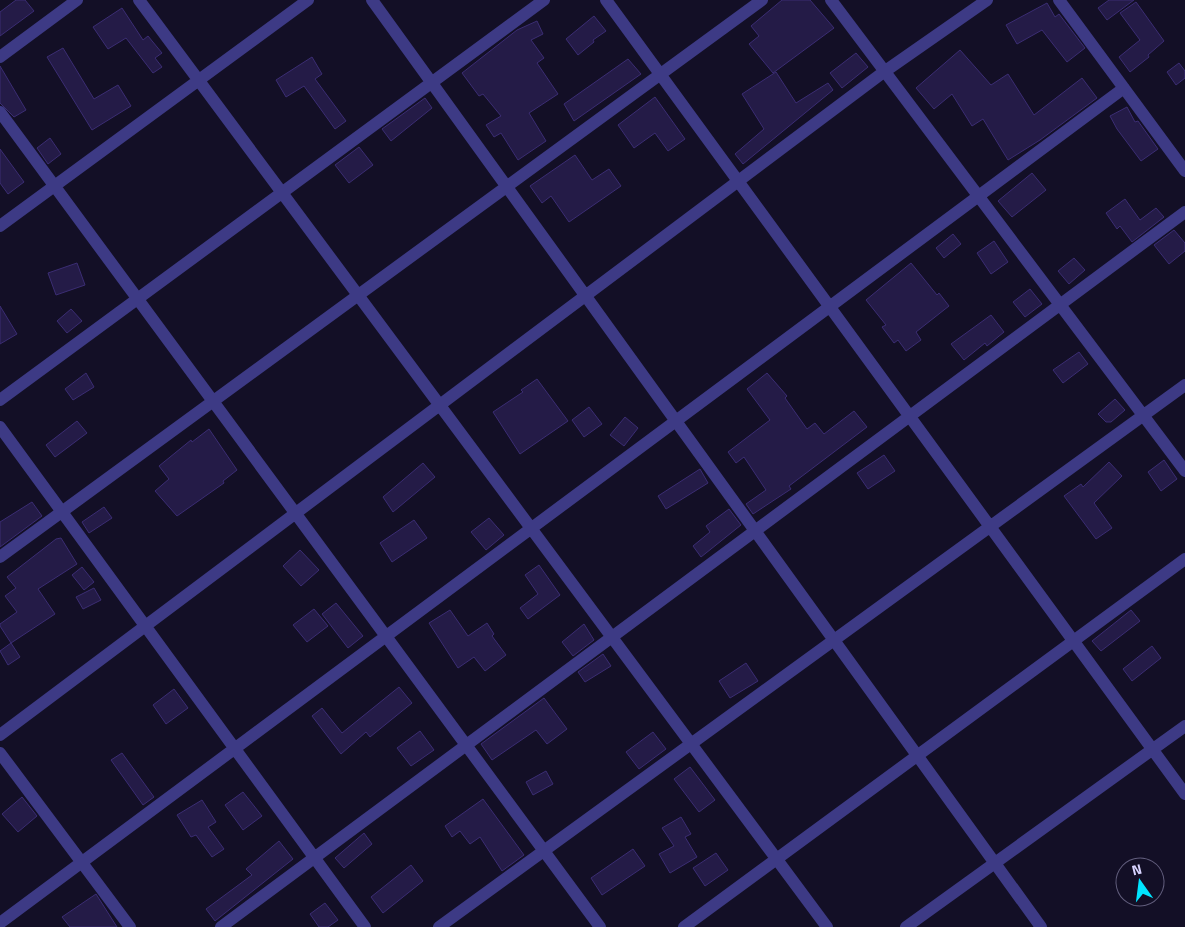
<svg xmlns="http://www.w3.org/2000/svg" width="1185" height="927" font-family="'Titillium Web',sans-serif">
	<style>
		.building { fill: #241b47; stroke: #3b2d73 }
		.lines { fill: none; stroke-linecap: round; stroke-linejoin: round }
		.minor { stroke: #3d3a85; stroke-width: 12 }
	</style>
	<rect width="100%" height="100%" fill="#130f26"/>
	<path class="building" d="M16,0H25L34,11L0,36V12Z
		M782,0H810L834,28L773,73L749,44L759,36L751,26Z
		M1109,0H1134L1107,20L1098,8Z
		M1136,2L1164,41L1148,55L1149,57L1130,72L1119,57L1140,40L1120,13Z
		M1047,3L1055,17L1059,14L1085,48L1067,62L1042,30L1017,44L1006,25Z
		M122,8L143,40L148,36L162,53L155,58L162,67L153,73L126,38L108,49L93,27Z
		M594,16L606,31L593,40L594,42L578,55L566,39Z
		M537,21L543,34L531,40L544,58L537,63L558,94L529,113L546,141L518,160L501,133L494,137L486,125L501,116L483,94L479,96L462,73L517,30Z
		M63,48L94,99L118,85L131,106L92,130L47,57Z
		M960,50L991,85L1008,74L1034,115L1082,78L1097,98L1040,140L1008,160L983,119L972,126L952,94L934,109L916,88Z
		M856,53L868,67L842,88L830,73Z
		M312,57L322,74L315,79L346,121L335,129L304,86L286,97L276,80Z
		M628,59L641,74L574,121L564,104Z
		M1179,63L1185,71V78L1176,85L1167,72Z
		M0,66L26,110L14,117L0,103Z
		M776,72L796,103L828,83L833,90L743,164L735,154L764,129L742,94Z
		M655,97L685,139L668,151L655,133L634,148L618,125Z
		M425,98L432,108L391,141L382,129Z
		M1127,107L1135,122L1138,121L1158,149L1141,161L1117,129L1110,116Z
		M50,138L61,154L48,164L37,148Z
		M359,147L373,165L349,183L335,165Z
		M0,149L24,182L8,194L0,183Z
		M575,155L592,180L609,169L621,186L569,222L551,196L542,203L530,186Z
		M1032,173L1046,190L1012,217L998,201Z
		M1125,199L1140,220L1156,208L1164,217L1132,242L1120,226L1117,229L1106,213Z
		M1174,230L1185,243V251L1169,264L1154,245Z
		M953,234L961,244L944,258L936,248Z
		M994,241L1008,262L991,274L977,253Z
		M1074,258L1085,270L1069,284L1058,271Z
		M77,263L85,285L56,295L48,273Z
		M911,263L937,295L939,293L949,306L916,332L921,340L906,351L898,340L894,343L882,327L886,325L866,300Z
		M1030,289L1042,304L1025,317L1013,302Z
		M0,306L17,334L0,344Z
		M71,309L82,321L67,333L57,321Z
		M991,315L1004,332L987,346L985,343L964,360L951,344Z
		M1079,352L1088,364L1063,383L1053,370Z
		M86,373L94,387L73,400L65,389Z
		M767,373L787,396L785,398L807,429L815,423L824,434L854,411L867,427L789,486L791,489L753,514L746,504L766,490L744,457L736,463L728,452L770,420L747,389Z
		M537,379L568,421L520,454L493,412L523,392L521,390Z
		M1115,399L1125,410L1111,422H1106L1098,414Z
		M589,407L602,424L584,437L572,420Z
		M625,417L638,428L624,446L610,435Z
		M77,421L87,433L55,457L46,445Z
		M209,429L237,470L223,481L224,483L177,516L155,491L169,479L159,466L191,440L192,442Z
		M884,455L895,471L868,489L857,473Z
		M1164,460L1177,479L1161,491L1148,472Z
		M1109,462L1122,476L1094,503L1112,528L1096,539L1064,496L1081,484L1083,487Z
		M423,463L435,477L393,512L383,497Z
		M700,469L708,483L666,509L658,496Z
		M32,502L42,516L0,547V522Z
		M104,507L112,518L89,533L82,522Z
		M729,509L741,525L701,557L693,546L710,532L706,526Z
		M489,518L504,535L486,550L471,532Z
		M414,520L427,538L392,562L380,543Z
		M61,538L77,564L38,589L55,614L11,643L0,626V624L17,612L5,596L16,588L7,577L56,539Z
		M300,550L319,570L301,586L283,566Z
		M539,565L560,595L528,619L520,608L538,594L525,575Z
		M82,567L94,582L84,590L72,575Z
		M94,588L101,600L83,609L76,597Z
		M336,603L363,636L348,648L322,614Z
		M314,609L328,626L307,642L293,625Z
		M450,610L468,636L487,623L494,634L492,636L506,655L485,671L474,657L458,668L429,623Z
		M1131,610L1140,621L1101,651L1092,641Z
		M584,624L594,640L573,656L562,642Z
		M11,643L20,657L8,665L0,651Z
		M1152,646L1161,658L1132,681L1123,669Z
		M603,654L611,666L585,682L578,672Z
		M746,663L758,681L730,698L719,681Z
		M399,687L412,703L370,737L366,732L341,754L312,716L322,708L342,733Z
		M174,689L188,708L166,724L153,705Z
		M544,698L567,729L547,744L536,730L492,760L481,744Z
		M420,731L434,750L411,766L397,748Z
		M653,732L666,749L639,769L626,752Z
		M122,753L154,797L143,805L111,760Z
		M690,767L715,800L699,812L674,779Z
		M546,771L553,784L533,795L526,782Z
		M243,792L262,816L243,830L225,805Z
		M22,797L37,816L18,832L2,814Z
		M483,799L524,855L502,871L480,837L470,844L460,831L452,837L445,826Z
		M202,800L216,822L208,827L224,849L212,857L196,835L191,837L177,815Z
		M681,817L691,834L685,837L697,857L670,873L659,854L674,846L662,828Z
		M364,833L372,844L344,868L335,858Z
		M279,841L293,859L215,921L206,909L252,875L246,869Z
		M633,849L645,866L602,895L591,878Z
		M716,853L728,870L705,886L693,868Z
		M411,865L423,881L383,913L371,897Z
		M96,894L117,927H70L62,917Z
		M325,903L338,920L328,927H319L310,914Z"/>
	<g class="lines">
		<path class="minor" d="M139,0L827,927
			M372,0L1041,927
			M606,0L1185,794
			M831,0L1185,471
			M1059,0L1185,171
			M0,57L77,0
			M0,112L600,927
			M0,226L308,0
			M0,400L544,0
			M0,427L365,927
			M0,557L762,0
			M0,735L881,74L987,0
			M0,753L130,927
			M0,923L1124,88
			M221,927L1185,212
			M439,927L1185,385
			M684,927L1185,559
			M906,927L1185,726"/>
	</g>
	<g transform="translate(1140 882) rotate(346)"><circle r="24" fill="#130f26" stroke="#625e7d"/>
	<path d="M0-4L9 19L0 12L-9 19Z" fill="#00e5ff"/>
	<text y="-8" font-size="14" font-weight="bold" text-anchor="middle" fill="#d9d4ff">N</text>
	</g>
</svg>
